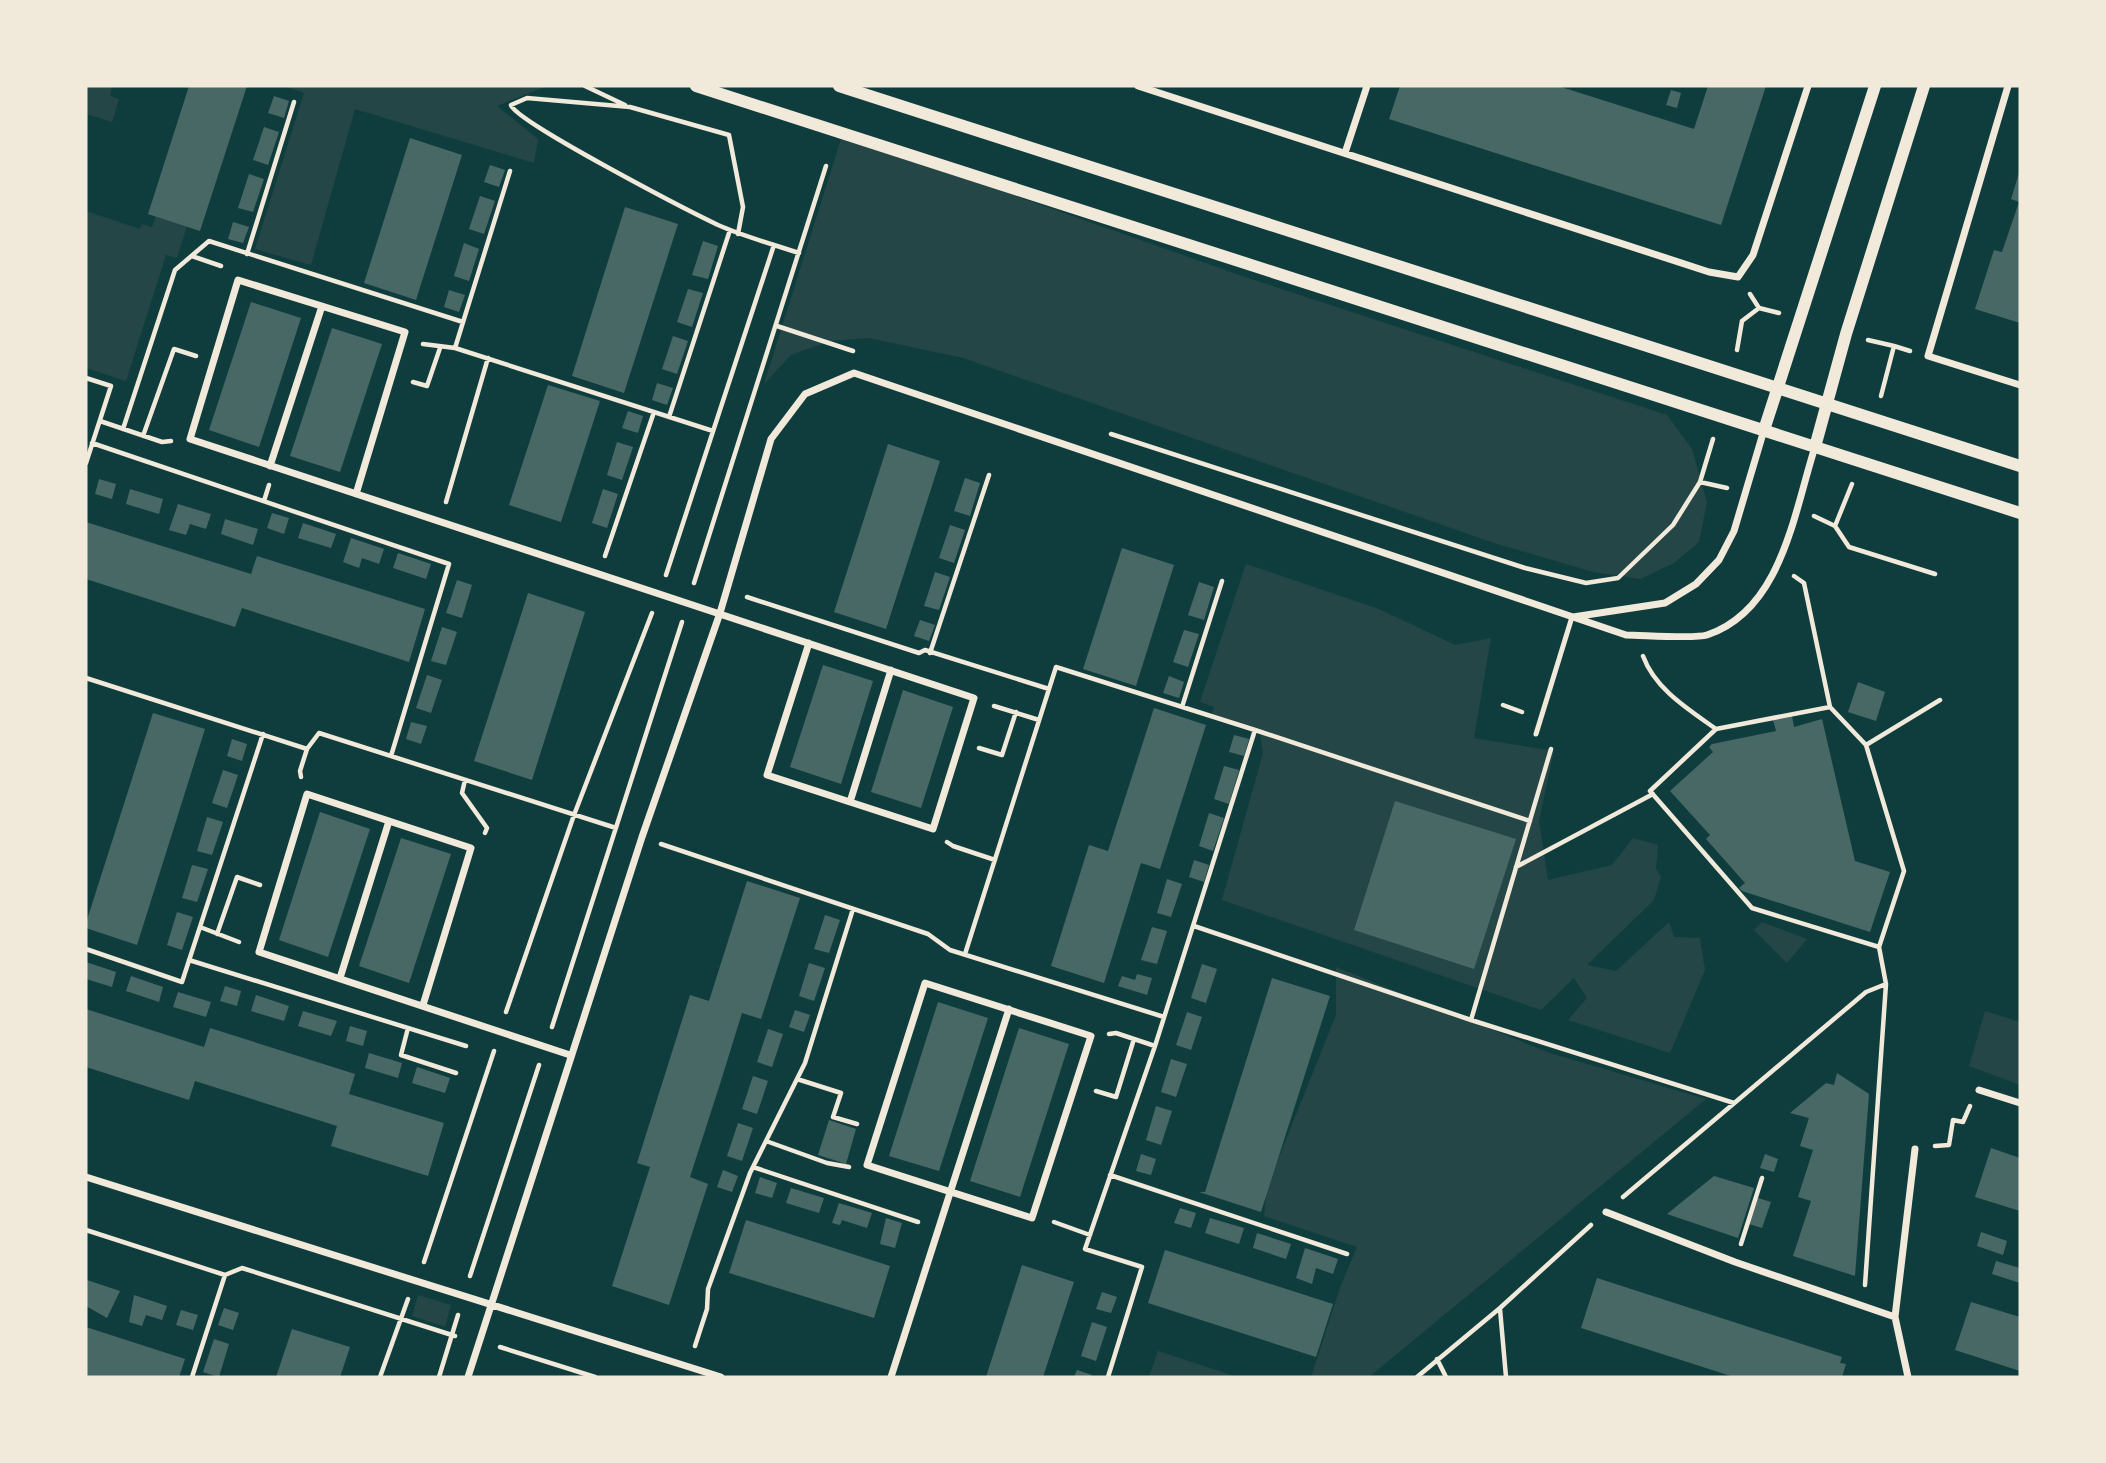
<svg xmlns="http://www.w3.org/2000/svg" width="2106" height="1463" font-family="Cabin,sans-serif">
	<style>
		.green { fill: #244646 }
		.building { fill: #486865 }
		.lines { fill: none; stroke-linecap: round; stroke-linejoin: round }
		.path { stroke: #f1e9da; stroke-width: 4.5 }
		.service { stroke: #f1e9da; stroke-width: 5 }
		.minor { stroke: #f1e9da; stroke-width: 7 }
		.tertiary { stroke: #f1e9da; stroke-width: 12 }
	</style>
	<rect width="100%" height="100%" fill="#0f3d3e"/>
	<path class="green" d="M86,86H112L110,96L119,99L112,122L86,114Z
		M285,86H546L497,106L538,139L534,163L355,109L311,265L255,249L304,93Z
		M841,139L945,171L1248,278L1667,415L1692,449L1707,502L1699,542L1674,563L1640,579L1593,572L1494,543L963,358L869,338L830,341L791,355L764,384Z
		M86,211L140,229L142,224L152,227L156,216L187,226L177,258L166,255L126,381L86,368Z
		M1246,564L1379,609L1455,645L1491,638L1474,738L1554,751L1539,821L1548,880L1612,865L1633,838L1658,845L1656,869L1661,877L1654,900L1587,965L1616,971L1669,922L1674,937L1700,938L1705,970L1670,1053L1568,1020L1587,998L1574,978L1541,1010L1222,900L1263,753L1260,734L1211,718L1214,707L1200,702Z
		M1762,922L1807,939L1787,963L1754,930Z
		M1336,967L1550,1053L1706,1099L1369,1377H1311L1341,1285L1357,1247L1264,1216L1267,1187L1336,1015Z
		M1985,1011L2020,1022V1085L1969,1066Z
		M418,1295L451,1305L445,1327L412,1316Z
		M1158,1351L1238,1377H1149Z"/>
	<path class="building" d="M189,86H247L200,231L148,214Z
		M1400,86H1558L1694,129L1708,86H1766L1721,225L1389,119Z
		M1671,90L1681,93L1677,108L1666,105Z
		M274,96L289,101L284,118L268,113Z
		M264,127L279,132L268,165L253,160Z
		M410,138L462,155L416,300L364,283Z
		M490,165L505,170L499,187L484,182Z
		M2020,170V323L1975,309L1994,250L2002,252L2019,202L2011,199Z
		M249,174L264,179L253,212L238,208Z
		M480,196L495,201L484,234L469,229Z
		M625,207L678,224L624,393L572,376Z
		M233,222L249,227L243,243L228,239Z
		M703,241L718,246L708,279L692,275Z
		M464,243L479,249L469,281L454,276Z
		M688,289L703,293L692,327L677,322Z
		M449,290L465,295L459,312L444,307Z
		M251,302L301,318L259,447L209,430Z
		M332,328L382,344L340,472L290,456Z
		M673,336L688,341L677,374L662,369Z
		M657,383L673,388L667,405L652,400Z
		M548,385L600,401L561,522L509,505Z
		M628,411L643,416L638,433L622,428Z
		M617,442L633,447L622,480L607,475Z
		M888,444L940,461L886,629L834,612Z
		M965,478L980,483L970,516L954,511Z
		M99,479L116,484L112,499L95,494Z
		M130,489L163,499L159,514L126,504Z
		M603,489L618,494L607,528L592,523Z
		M178,504L211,514L206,529L190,524L186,535L169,530Z
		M272,513L289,518L284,534L267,528Z
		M225,519L258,529L253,545L221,534Z
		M86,522L251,574L257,556L425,609L409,662L242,608L235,627L86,579Z
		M303,523L336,534L331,548L298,538Z
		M950,525L965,530L954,563L939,558Z
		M351,538L384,549L379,564L362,558L359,568L343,562Z
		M1122,548L1174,565L1136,686L1083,669Z
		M398,553L431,564L426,579L393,568Z
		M935,572L950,577L939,610L924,606Z
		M457,580L472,585L462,618L446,613Z
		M1199,582L1214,587L1204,620L1188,615Z
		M528,593L585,612L532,780L474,761Z
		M920,620L935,625L929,641L914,636Z
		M442,627L457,632L446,665L431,661Z
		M1184,630L1199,634L1188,667L1173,662Z
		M823,665L873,681L841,784L790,767Z
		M427,675L442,680L431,713L416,708Z
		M1169,676L1184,682L1179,698L1163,693Z
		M1858,682L1885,692L1876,721L1848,712Z
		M903,690L953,707L921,808L871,792Z
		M1154,708L1206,725L1160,869L1141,863L1104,983L1051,966L1089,845L1108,851Z
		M153,713L205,729L137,945L86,928V923Z
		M1792,716L1794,727L1822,719L1855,861L1890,872L1870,932L1742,891L1739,888L1745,883L1706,839L1710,835L1670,791L1713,752L1709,747L1712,744L1776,731L1773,720Z
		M411,722L427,726L421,744L406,739Z
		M1234,735L1249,739L1244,756L1229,752Z
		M232,739L247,744L242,761L227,756Z
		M1224,766L1239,770L1229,804L1214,799Z
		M223,770L238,775L227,808L212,803Z
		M1395,801L1516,839L1474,969L1354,930Z
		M320,812L370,829L328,957L279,940Z
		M1209,813L1224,818L1213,851L1199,846Z
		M207,817L223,822L212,855L197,851Z
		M401,838L451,854L409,983L359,966Z
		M1194,860L1209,865L1204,882L1189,877Z
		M192,865L208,869L197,902L182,898Z
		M1167,879L1182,884L1171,917L1157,913Z
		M747,881L800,898L761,1019L742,1013L720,1084L690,1177L708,1184L669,1305L612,1286L650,1167L637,1163L690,995L709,1001Z
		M177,912L193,917L182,950L167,945Z
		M825,915L840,920L829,953L814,949Z
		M1152,927L1167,931L1157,964L1141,960Z
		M86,962L116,972L112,987L86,979Z
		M809,963L825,968L814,1001L799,996Z
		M1202,964L1217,969L1206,1003L1191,998Z
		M1137,974L1152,978L1147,995L1118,986L1122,976L1135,980Z
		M131,976L163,987L159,1002L126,991Z
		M1272,978L1330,996L1261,1212L1199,1192H1205Z
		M225,986L241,991L237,1006L220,1001Z
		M178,992L211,1002L206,1017L173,1007Z
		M256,995L289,1006L284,1021L251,1011Z
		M938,1002L988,1018L939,1171L889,1156Z
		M86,1009L204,1047L210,1028L355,1074L349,1094L444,1123L428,1176L331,1146L337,1126L195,1081L189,1100L86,1067Z
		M795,1010L810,1015L804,1032L789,1027Z
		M303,1011L337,1021L331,1036L298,1026Z
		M1187,1012L1202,1017L1191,1050L1176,1045Z
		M350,1026L367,1031L363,1046L346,1041Z
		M1019,1028L1069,1044L1020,1197L970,1181Z
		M768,1029L783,1034L772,1067L757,1062Z
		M369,1053L402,1063L398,1078L365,1068Z
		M1171,1059L1187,1064L1176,1097L1161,1092Z
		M417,1067L450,1078L445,1093L412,1083Z
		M1837,1073L1869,1094L1855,1276L1793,1256L1811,1201L1798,1197L1813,1150L1800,1146L1809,1118L1790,1113L1826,1083L1834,1085Z
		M753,1076L768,1081L757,1114L742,1109Z
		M1156,1106L1172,1111L1161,1145L1146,1140Z
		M829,1120L856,1129L846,1164L818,1155Z
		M738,1123L753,1128L742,1161L727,1156Z
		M1991,1148L2020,1158V1211L1975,1197Z
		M1141,1154L1156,1159L1151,1175L1136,1171Z
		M1765,1154L1778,1159L1774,1172L1760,1168Z
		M723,1170L738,1176L732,1192L717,1187Z
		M1714,1176L1754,1188L1738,1238L1667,1214Z
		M760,1177L777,1183L772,1198L755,1193Z
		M791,1188L824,1198L819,1213L786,1203Z
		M1758,1198L1771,1202L1762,1228L1749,1224Z
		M839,1203L872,1213L867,1228L842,1220L840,1225L832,1223Z
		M1180,1208L1196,1213L1191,1228L1174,1223Z
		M886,1218L902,1223L895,1248L880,1244Z
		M1210,1218L1244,1228L1239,1244L1205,1233Z
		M746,1220L890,1266L874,1318L729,1273Z
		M1981,1232L2007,1241L2003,1255L1977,1246Z
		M1257,1233L1291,1244L1286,1259L1253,1248Z
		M1305,1248L1338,1259L1333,1274L1316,1268L1312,1284L1296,1278Z
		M1165,1250L1333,1304L1316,1357L1148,1303Z
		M1996,1261L2020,1268V1283L1992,1274Z
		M1022,1265L1074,1282L1058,1331L1043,1377H986Z
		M1597,1278L1842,1357L1840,1363L1846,1364L1842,1377H1734L1581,1328Z
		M87,1280L120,1291L107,1318L86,1306Z
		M1102,1292L1117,1297L1111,1313L1096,1309Z
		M134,1295L167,1306L162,1320L146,1315L142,1326L129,1322Z
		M1971,1302L2020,1317V1371L1955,1350Z
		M224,1308L239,1313L233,1330L218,1325Z
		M181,1310L198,1315L193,1330L176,1325Z
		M1092,1322L1107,1327L1096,1361L1081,1356Z
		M86,1327L185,1359L179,1377H86Z
		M292,1329L350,1347L340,1377H276Z
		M214,1339L229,1344L219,1377L203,1372Z
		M1077,1370L1092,1375L1091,1377H1074Z"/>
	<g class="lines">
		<path class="path" d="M585,86L625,105
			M738,234L743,207L729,135L630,107L527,98L511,105C516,122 691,212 718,225C736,233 755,239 774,245
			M247,254L294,102
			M192,256L221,266
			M1750,294L1759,308L1779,313
			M777,326L853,351
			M1868,340L1894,346L1881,396
			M423,344L455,348L713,431
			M1894,346L1910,351
			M455,348L510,171
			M1737,350L1742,321L1759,308
			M86,378L111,386L86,463
			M413,382L427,386L440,348
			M669,417L730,230
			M100,421L162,442L171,441
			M123,429L175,270L209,241L463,322
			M1111,434L1525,568L1586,583L1618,578L1673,525L1700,482L1713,439
			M143,436L174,349L196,356
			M92,443L449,564L391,756
			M1700,482L1727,488
			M264,501L269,485
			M446,502L488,358
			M1814,516L1835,526L1849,547L1935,574
			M1835,526L1852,484
			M605,556L654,412
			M666,575L774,245L799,253
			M1794,576L1804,583L1830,707
			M694,583L826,166
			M747,597L919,653L925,650L1049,689
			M930,653L989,475
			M1643,656C1655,689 1688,709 1716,729
			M86,678L307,749L300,771L301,777
			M1503,705L1522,712
			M994,706L1039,720
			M1182,707L1222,581
			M1255,730L1530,821
			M1866,745L1940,700
			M979,748L1002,755L1016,712
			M307,749L319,733L616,828
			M465,780L462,793L487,828L485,833
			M947,842L953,846L995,860
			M661,844L928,934L950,950L1164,1017
			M1516,867L1653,794
			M1194,926L1471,1020L1734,1103
			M200,927L239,942
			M217,934L237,877L260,885
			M86,949L182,982L263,734
			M965,954L1056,667L1255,730L1155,1046L1085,1249L1142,1267L1108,1377
			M189,960L466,1046
			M506,1012L574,815L652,613
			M1471,1020L1551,749
			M552,1027L682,622
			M408,1028L401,1055L456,1073
			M1109,1034L1116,1033L1155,1046
			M797,1079L841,1093L833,1117L857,1124
			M1096,1091L1116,1097L1134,1039
			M766,1141L827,1163L849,1167
			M1935,1146L1949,1145L1953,1120L1963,1122L1970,1106
			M753,1167L918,1222
			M1110,1175L1347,1254
			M1623,1197L1866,992L1886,984
			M1054,1222L1090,1235
			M86,1230L225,1275L242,1268L455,1336
			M1741,1244L1762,1178
			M424,1262L494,1051
			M470,1276L539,1065
			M1865,1285L1886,984L1879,947L1904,871L1866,745L1830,707L1716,729L1650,791L1752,908L1879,947
			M1500,1309L1506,1377
			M695,1346L707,1309L708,1289L750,1173L805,1063L853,909
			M500,1347L595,1377
			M1437,1359L1446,1377
			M192,1377L225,1275
			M380,1377L408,1299
			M439,1377L458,1315
			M1417,1377L1500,1308L1591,1225"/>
		<path class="service" d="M1536,734L1572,617"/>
		<path class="minor" d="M1138,86L1709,272L1738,277L1753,255L1808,86
			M2008,86L1928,356L2020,385
			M1345,153L1367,86
			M270,466L322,306
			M356,494L405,332L238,280L190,439L974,698L933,829L767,775L809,643
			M1573,617L1665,603L1696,584L1719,560L1734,531L1764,430
			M850,802L891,670
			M340,978L389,821
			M925,983L1091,1036L1032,1218L867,1165Z
			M423,1005L471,848L307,794L259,952L570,1055
			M1979,1090L2020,1103
			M86,1177L721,1377
			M1606,1212L1735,1262L1895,1317
			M468,1377L642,837L720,613L771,439L805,394L854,373L1626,635C1642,635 1695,639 1707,635C1782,610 1794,512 1815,447
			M891,1377L1009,1009
			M1908,1377L1895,1317L1915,1149"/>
		<path class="tertiary" d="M696,86L2020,513
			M839,86L2020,466
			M1764,430L1875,86
			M1815,447L1846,334L1924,86"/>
	</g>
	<rect width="2106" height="1463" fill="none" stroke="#f1e9da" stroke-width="175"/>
</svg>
